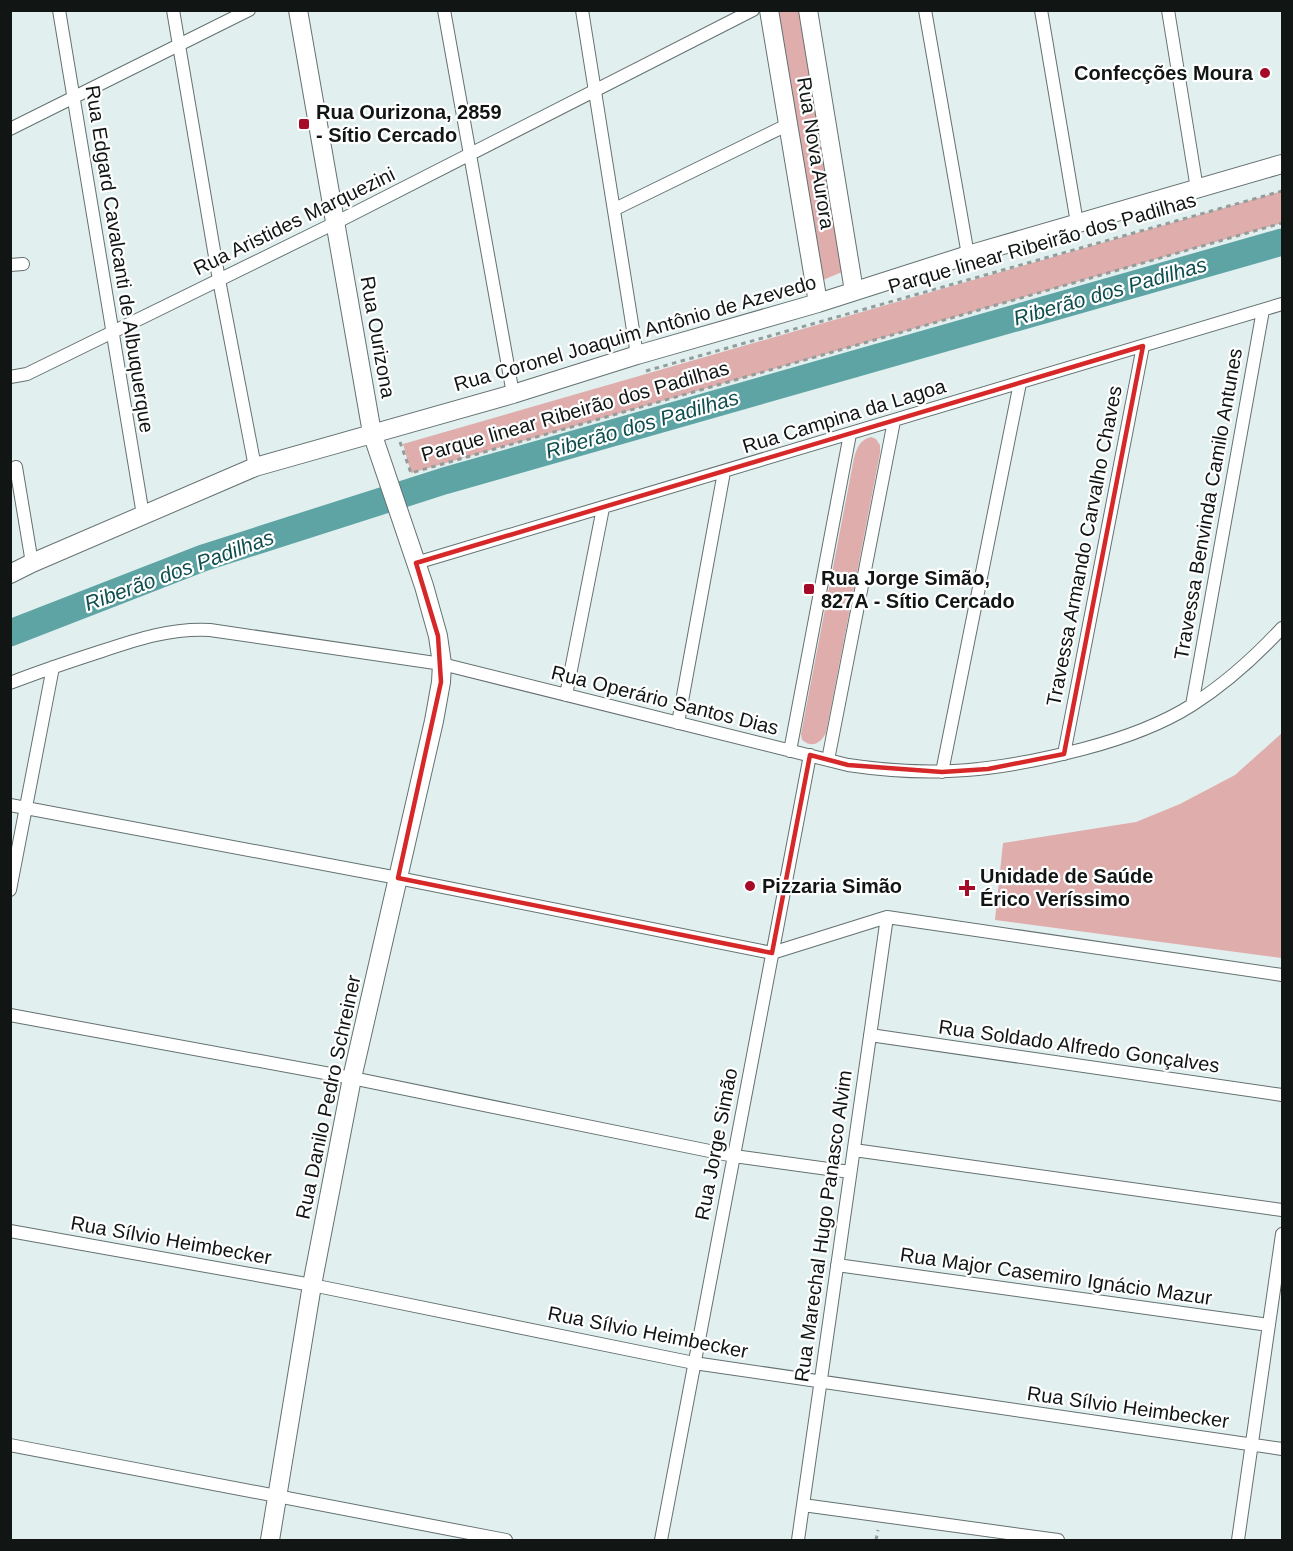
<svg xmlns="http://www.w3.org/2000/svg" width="1293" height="1551" font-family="Helvetica,sans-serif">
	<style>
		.green { fill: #dfadac }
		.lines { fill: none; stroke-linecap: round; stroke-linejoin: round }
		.river { stroke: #5ea4a4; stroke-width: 27 }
		.street-casing { stroke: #657171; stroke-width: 14 }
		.secondary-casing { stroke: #657171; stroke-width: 20 }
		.path { stroke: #929d9c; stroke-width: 3; stroke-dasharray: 4.5 4.5; stroke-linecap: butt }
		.street { stroke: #fff; stroke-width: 12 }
		.secondary { stroke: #fff; stroke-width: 18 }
		.marked { fill: none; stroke: #d62828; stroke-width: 4.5; stroke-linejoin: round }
		.poi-dot { fill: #a50a29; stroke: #fff; stroke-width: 2 }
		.labels { text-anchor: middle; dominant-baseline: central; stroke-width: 4.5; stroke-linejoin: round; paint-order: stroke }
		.poi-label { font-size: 20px; font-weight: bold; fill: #111615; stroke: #fff; text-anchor: start }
		.street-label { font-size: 20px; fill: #111615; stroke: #fff }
		.water-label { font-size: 21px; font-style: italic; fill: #0e4e4e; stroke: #fff }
	</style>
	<rect width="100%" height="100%" fill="#e1efef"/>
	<path class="green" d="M778,11H799L842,272L823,280Z
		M1282,191V223L411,473L403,444Z
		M871,437L876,439L880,445V453L826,733C820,744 812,748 802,740L801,734L854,458C857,447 860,440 871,437Z
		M1282,733V958L995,920L1003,843L1136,822L1180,804L1235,775Z"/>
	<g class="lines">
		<path class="river" d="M10,633L203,558L444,481L1282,242"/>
		<g class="street-casing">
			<path id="street" d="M59,10L143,515
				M173,10L219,280L255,467
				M444,10L513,394
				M582,10L637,355
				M925,10L968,255
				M1041,10L1077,223
				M1168,10L1197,189
				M10,129L249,10
				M615,209L789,124
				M10,265L23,264
				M10,377L27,374L335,223L753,10
				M16,467L32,563
				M416,563L1282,304
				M10,683C41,671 71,661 102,651C138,639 171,628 210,630L442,664L848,765C935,778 998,771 1083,749C1121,739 1159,726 1192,705C1225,684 1256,656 1282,628
				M566,695L603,508
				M1192,705L1263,310
				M678,723L724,472
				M790,751L850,434
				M1064,754L1143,346
				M828,760L894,421
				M942,772L1020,383
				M10,805L398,878L772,953L887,917L1282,975
				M10,890L53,667
				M10,1015L352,1078L734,1156L850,1172
				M870,1035L1282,1095
				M854,1150L1282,1210
				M10,1231L312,1285L694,1363L1282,1449
				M837,1265L1269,1325
				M10,1445L506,1540
				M803,1505L1058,1540
				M661,1540L810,755
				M798,1540L887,917
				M1238,1540L1282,1234"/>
		</g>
		<g class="secondary-casing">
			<path id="secondary" d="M769,10L818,303
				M808,10L854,291
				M10,574L32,563L255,467L513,394L637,355L818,303L968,255L1282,164
				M270,1540L312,1285L352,1078L434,721L441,682L442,664L438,636L424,586L372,433L298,10"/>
		</g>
		<path class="path" d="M646,371L1282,191
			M400,442L411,473L1282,223
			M876,1540L878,1530"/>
		<use href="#street" class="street"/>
		<use href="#secondary" class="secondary"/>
	</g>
	<path class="marked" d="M1143,346L1064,754L988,769L942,772L848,765L810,755L772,953L398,878L441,682L438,636L416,563Z"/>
	<g class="poi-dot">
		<circle cx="1265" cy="73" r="6"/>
		<rect x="298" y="118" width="12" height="12" rx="3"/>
		<rect x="803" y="583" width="12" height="12" rx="3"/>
		<circle cx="750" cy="886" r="6"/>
		<path d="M964 879h6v6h6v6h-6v6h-6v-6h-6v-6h6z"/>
	</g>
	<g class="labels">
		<g class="poi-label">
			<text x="1253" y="73" text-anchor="end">Confecções Moura</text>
			<text x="316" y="112">Rua Ourizona, 2859<tspan x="316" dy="23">- Sítio Cercado</tspan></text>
			<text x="821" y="578">Rua Jorge Simão,<tspan x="821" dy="23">827A - Sítio Cercado</tspan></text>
			<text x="980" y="876">Unidade de Saúde<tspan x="980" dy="23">Érico Veríssimo</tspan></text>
			<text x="762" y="886">Pizzaria Simão</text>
		</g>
		<g class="street-label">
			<text transform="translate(816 153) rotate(81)">Rua Nova Aurora</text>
			<text transform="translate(294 221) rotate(-26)">Rua Aristides Marquezini</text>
			<text transform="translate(1042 243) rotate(-16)">Parque linear Ribeirão dos Padilhas</text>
			<text transform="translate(120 259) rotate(81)">Rua Edgard Cavalcanti de Albuquerque</text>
			<text transform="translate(635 333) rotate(-16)">Rua Coronel Joaquim Antônio de Azevedo</text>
			<text transform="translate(378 337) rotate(80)">Rua Ourizona</text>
			<text transform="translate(575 411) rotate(-16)">Parque linear Ribeirão dos Padilhas</text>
			<text transform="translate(844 416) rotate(-17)">Rua Campina da Lagoa</text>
			<text transform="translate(1208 504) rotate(-80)">Travessa Benvinda Camilo Antunes</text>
			<text transform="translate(1084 546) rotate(-79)">Travessa Armando Carvalho Chaves</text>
			<text transform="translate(665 700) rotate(14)">Rua Operário Santos Dias</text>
			<text transform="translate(1079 1046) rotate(8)">Rua Soldado Alfredo Gonçalves</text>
			<text transform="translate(328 1097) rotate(-78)">Rua Danilo Pedro Schreiner</text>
			<text transform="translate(716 1144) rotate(-79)">Rua Jorge Simão</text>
			<text transform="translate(823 1226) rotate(-82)">Rua Marechal Hugo Panasco Alvim</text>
			<text transform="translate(171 1240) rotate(10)">Rua Sílvio Heimbecker</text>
			<text transform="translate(1056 1276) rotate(8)">Rua Major Casemiro Ignácio Mazur</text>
			<text transform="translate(648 1332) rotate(11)">Rua Sílvio Heimbecker</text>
			<text transform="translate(1128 1407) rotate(8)">Rua Sílvio Heimbecker</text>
		</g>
		<g class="water-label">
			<text transform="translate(1110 291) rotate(-16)">Riberão dos Padilhas</text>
			<text transform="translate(642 424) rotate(-16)">Riberão dos Padilhas</text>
			<text transform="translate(179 570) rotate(-20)">Riberão dos Padilhas</text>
		</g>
	</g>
	<rect width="1293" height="1551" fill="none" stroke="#111615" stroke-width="24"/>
</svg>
